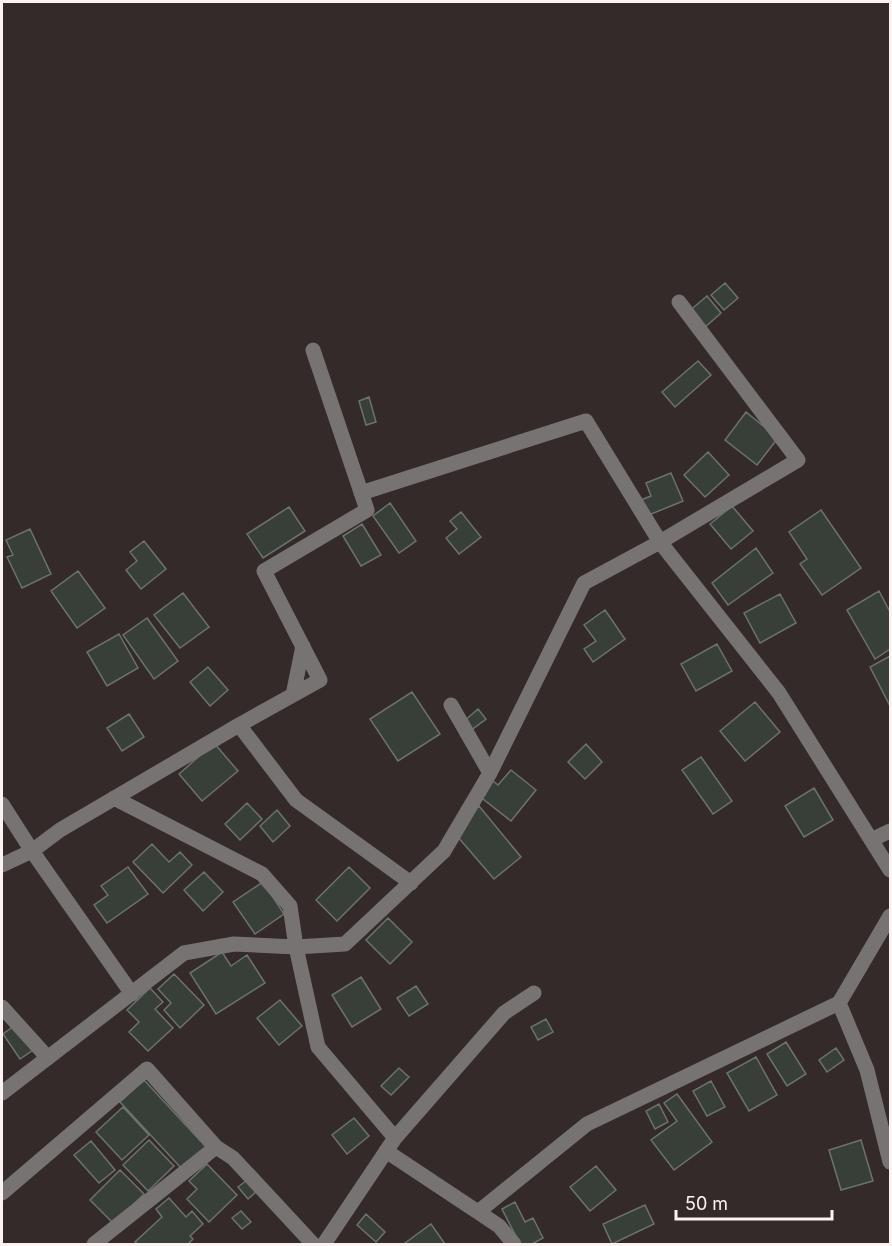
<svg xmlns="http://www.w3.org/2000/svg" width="892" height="1246" font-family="Inter,sans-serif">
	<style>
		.building { fill: #383f39; stroke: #6b736c; stroke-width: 1.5 }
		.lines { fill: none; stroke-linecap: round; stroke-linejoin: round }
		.minor { stroke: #787373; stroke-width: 15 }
	</style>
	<rect width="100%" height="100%" fill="#342a2a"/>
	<path class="building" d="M725,283L738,298L724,310L711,295Z
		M707,296L721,313L703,329L688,312Z
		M698,361L711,375L675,407L662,392Z
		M369,397L376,422L366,425L359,401Z
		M746,412L778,438L757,465L725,440Z
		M708,452L729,475L705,497L684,475Z
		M671,473L683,501L644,517L638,501L651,496L646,483Z
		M390,503L416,541L399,553L373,516Z
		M732,506L753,531L731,549L710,524Z
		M289,507L305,531L263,558L247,534Z
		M821,510L861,568L822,595L800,564L807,559L789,532Z
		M461,512L481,537L459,554L446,538L457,529L450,521Z
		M362,524L381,555L361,566L343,536Z
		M30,529L51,574L22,588L7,557L13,555L6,540Z
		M144,541L166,569L141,589L126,570L137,561L130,552Z
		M756,548L773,573L728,605L712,583Z
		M78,571L105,608L77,628L51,591Z
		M879,591L890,612V649L875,659L847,610Z
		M183,593L209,627L180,648L154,615Z
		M780,594L796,623L760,643L744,613Z
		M605,610L625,639L593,662L584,649L596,641L584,625Z
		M147,618L178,661L154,679L123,635Z
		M119,634L138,668L107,686L87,652Z
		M717,644L732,671L696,691L681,664Z
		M890,656V706L870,667Z
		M208,667L228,690L210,706L190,682Z
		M412,692L440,734L398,761L370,719Z
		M755,702L780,732L745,761L720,731Z
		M478,709L486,719L470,731L463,722Z
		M129,714L144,737L122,751L107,728Z
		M214,743L238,771L202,801L179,774Z
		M586,744L602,762L585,779L568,762Z
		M701,757L732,801L713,814L682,770Z
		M511,770L536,790L511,821L474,792L487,776L498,785Z
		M814,788L833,820L804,837L785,806Z
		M247,803L262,819L240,840L225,824Z
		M479,806L521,857L494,879L451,829Z
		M277,810L290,826L273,842L260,826Z
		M152,844L169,862L180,852L192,865L163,893L133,862Z
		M128,867L148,894L107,923L94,905L108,895L101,886Z
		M349,867L370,888L337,921L316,900Z
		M204,872L223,892L203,911L184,890Z
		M263,882L284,914L255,934L233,902Z
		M388,918L412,942L390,964L366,940Z
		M222,952L231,966L247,955L265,983L216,1014L190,973Z
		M174,974L204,1005L180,1028L164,1010L171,1003L158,989Z
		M361,977L381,1009L352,1027L332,995Z
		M416,986L428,1004L409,1016L397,998Z
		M150,988L163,1002L155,1009L173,1028L148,1051L129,1032L139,1022L127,1010Z
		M280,1000L302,1026L279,1045L257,1018Z
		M546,1019L553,1032L538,1040L531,1027Z
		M18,1023L36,1048L20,1059L3,1034Z
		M786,1042L806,1074L787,1086L767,1054Z
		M836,1048L844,1060L827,1072L819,1060Z
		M756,1057L777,1095L749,1111L727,1073Z
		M399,1068L409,1077L391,1095L381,1086Z
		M144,1080L206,1147L182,1169L120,1102Z
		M711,1081L725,1107L707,1116L693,1091Z
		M677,1094L712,1142L674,1170L651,1140L677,1121L664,1103Z
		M659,1104L668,1122L655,1129L646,1111Z
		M123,1107L149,1135L122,1160L96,1132Z
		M354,1118L369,1136L347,1154L332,1135Z
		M149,1140L174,1166L148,1191L123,1165Z
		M861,1140L873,1181L841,1190L829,1150Z
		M91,1141L115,1170L99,1183L74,1155Z
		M207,1164L237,1195L209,1222L187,1199L197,1189L189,1181Z
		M596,1166L616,1190L590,1211L570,1187Z
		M120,1170L144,1194L114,1224L90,1200Z
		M247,1180L257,1191L248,1199L238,1187Z
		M169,1198L186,1217L192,1211L203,1224L190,1236L193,1239L188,1244H138L135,1242L162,1217L156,1209Z
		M515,1202L525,1222L533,1218L543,1238L532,1244H520L502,1209Z
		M645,1205L654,1224L612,1244L603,1224Z
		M241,1211L251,1222L242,1229L232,1218Z
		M366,1214L385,1232L376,1242L357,1225Z
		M431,1224L445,1244H406L405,1243Z"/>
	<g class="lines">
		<path class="minor" d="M679,302L798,460L660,542L779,693L890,870
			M361,493L586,421L660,542L584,583L490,773
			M293,695L303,646
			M239,725L320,680L264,571L367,510L313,350
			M114,798L262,874L290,906L296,947L318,1047L395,1138
			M2,804L32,851L60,830L239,725L296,800L411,883
			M871,840L890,831
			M2,865L32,851L132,994
			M890,916L839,1003L867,1070L890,1162
			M2,1007L48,1058
			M2,1093L184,953L234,944L296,947L345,944L444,851L490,773L451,705
			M386,1151L499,1226L514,1244
			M2,1193L147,1069L216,1147L233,1158L313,1244
			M478,1212L587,1124L839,1003
			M94,1244L216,1147
			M324,1244L395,1138L504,1013L534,993"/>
	</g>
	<rect width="892" height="1246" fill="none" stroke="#faf3f2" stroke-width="6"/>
	<path d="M676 1210v9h156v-9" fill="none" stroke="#faf3f2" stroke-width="3"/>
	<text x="685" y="1210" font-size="18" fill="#faf3f2" stroke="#342a2a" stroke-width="4.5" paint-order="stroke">50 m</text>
</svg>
